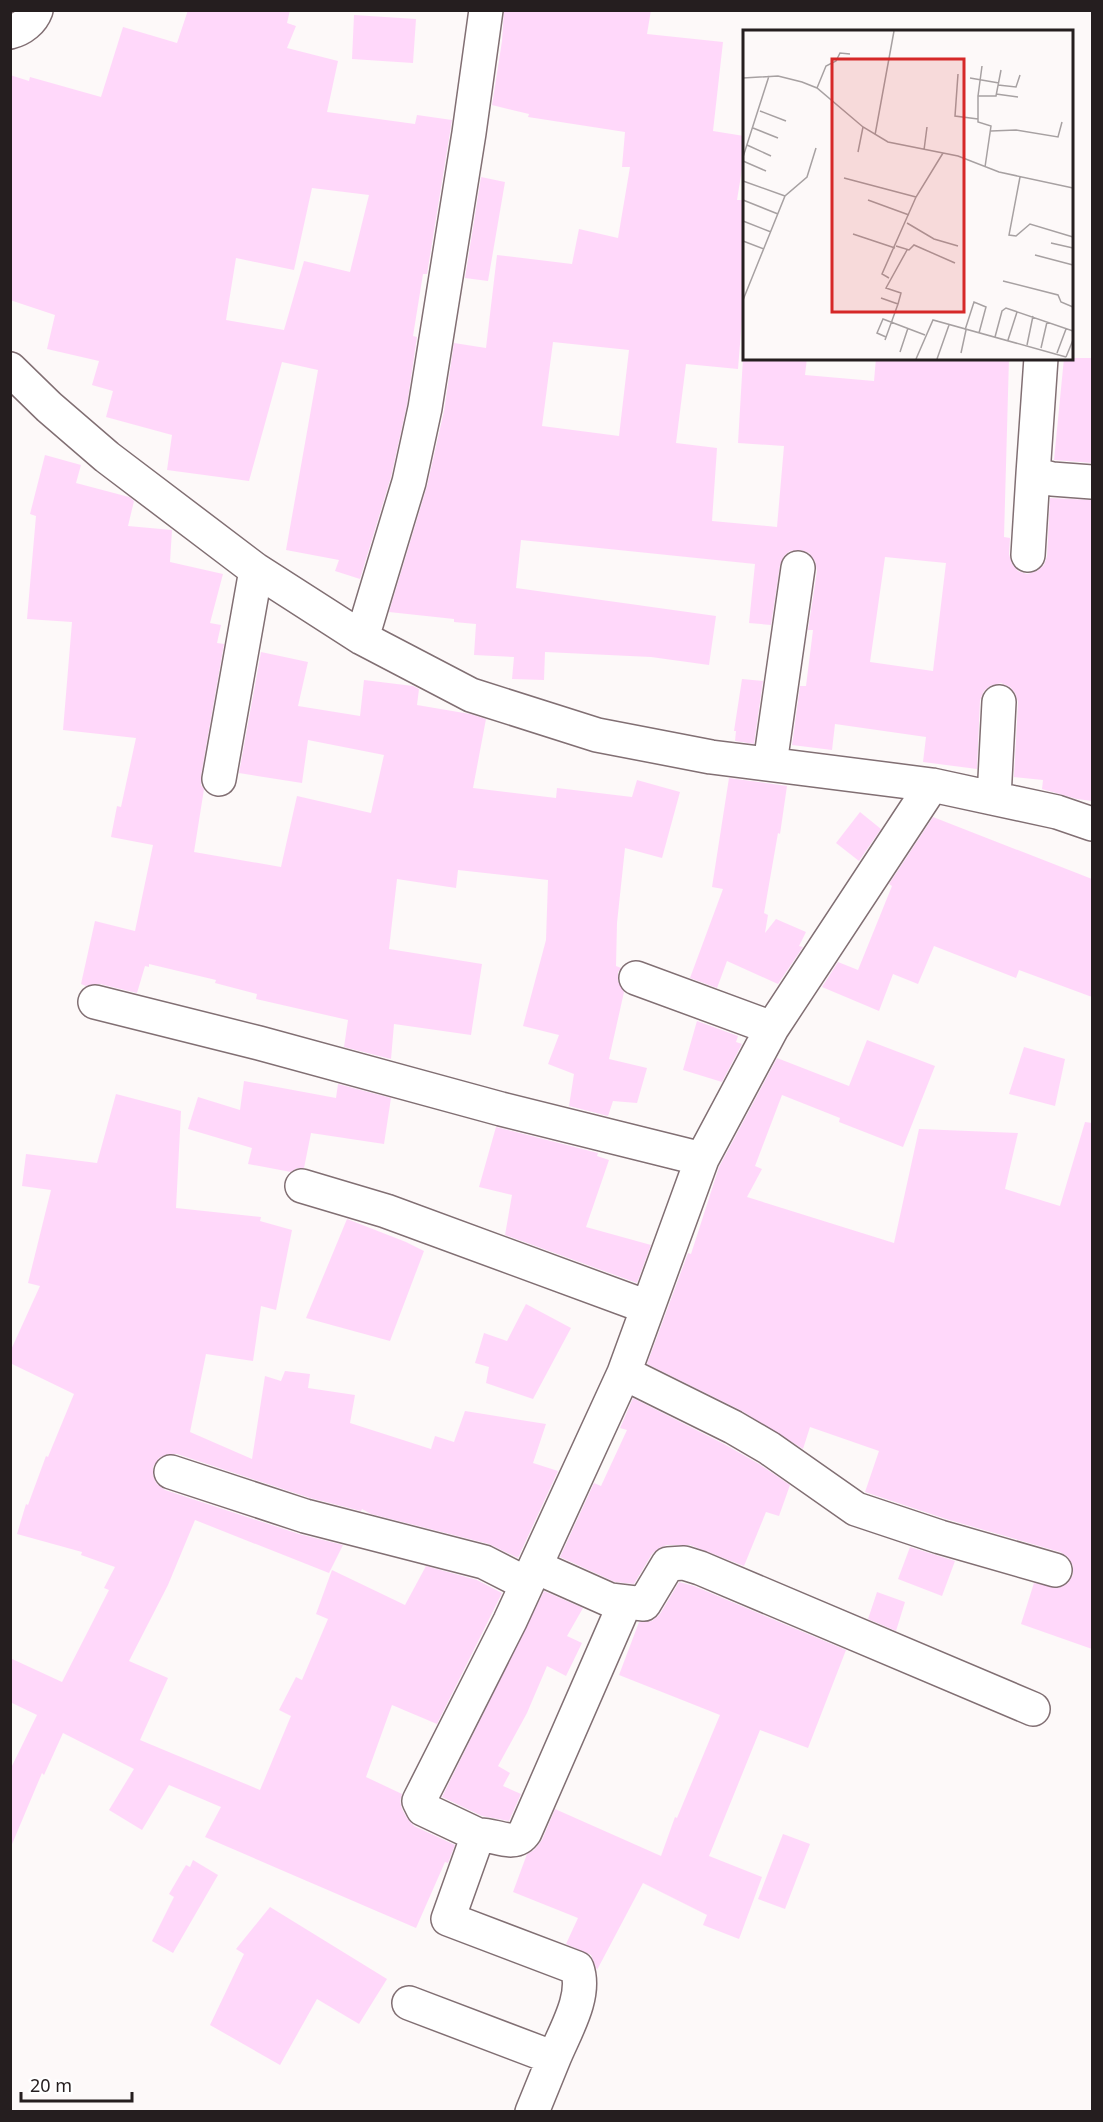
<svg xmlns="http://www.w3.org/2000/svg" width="1103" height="2122" font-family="'Noto Sans',sans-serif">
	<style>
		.building { fill: #ffd8fa; fill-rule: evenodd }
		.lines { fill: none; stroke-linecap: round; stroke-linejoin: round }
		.minor-casing { stroke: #816f73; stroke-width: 36 }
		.minor { stroke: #fff; stroke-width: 33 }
		.inset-road { fill: none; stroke: #a7a1a2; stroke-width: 1.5 }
		.view { fill: #d62828; fill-opacity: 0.15; stroke: #d62828; stroke-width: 3 }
		.inset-edge { fill: none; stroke: #251e1f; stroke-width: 3 }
	</style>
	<rect width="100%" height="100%" fill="#fdf9f9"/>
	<path class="building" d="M188,10H290L287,23L296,26L287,48L338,61L327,112L415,124L417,115L452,120L427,274H423L413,336L417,337L407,405L391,477L360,579L335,571L339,560L286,550L318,370L282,362L249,481L167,470L172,435L106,417L113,391L92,385L99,361L47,349L55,315L10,300V75L29,81L30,77L101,97L123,27L177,43ZM312,188L369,195L350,272L304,261L284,330L226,320L236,258L294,270Z
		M504,10H651L647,34L723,42L713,131L744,136V157L737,200H744V294L738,369L686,364L676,443L717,448L712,521L777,527L784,446L738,443L743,358H807L805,375L874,381L876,358H1009L1004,537L1010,538L1009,554L1012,564L1018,571L1027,574L1037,571L1044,565L1047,556L1050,498L1092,500V801L1077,799L1042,789L1043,780L1014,777L1018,702L1015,693L1010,687L1001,683L990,686L984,691L980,700L977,769L923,762L926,737L835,724L832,750L792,745L800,686H806L813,630H808L817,571L815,561L809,553L801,550L790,551L784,556L780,565L771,625L749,623L755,564L521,540L516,588L716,616L709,665L651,657L545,652L544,680L512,679L514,657L474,655L476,624L454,622V619L389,612L427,486L444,411L454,343L486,348L497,255L572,264L579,229L618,238L630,167H622L625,132L528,117L529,114L492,105L502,41ZM553,342L629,350L619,436L542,426ZM885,557L946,563L933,671L870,662Z
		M354,15L416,19L413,63L352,59Z
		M481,177L505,182L488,281L465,278Z
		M1064,358H1092V463L1054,460Z
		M45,455L81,465L76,483L129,497L134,501L128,526L172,530L170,562L223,574L210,623L221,625L217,643L224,644L201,776V785L204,789L194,852L281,867L297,796L371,813L384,755L308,740L302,783L239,773L261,652L308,662L298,706L360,716L364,680L413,686L419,689L417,705L470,714L486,719L473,788L556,798L557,788L632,797L637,780L680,792L662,858L625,848L617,923L616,966L621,968L618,972V981L624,992L609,1059L647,1068L637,1103L613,1101L608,1116L569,1106L574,1074L548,1064L559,1035L523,1026L546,940L548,880L458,870L456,888L397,879L389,949L482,964L471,1035L394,1024L391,1059L344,1047L348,1020L256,999L257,994L215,983L216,980L149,964V967L145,966L137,993L100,984L86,986L81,984L95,921L135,931L153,845L111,837L117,806L121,807L136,738L63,730L72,622L27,619L36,516L30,514Z
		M742,679L763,681L754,744L735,741L736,731H734Z
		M729,778L787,786L780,834L778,833L764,913L768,915L765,933L776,919L806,932L799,946L803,947L778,984L727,961L717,988L690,978L723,889L712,887Z
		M860,812L881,829L859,861L836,843Z
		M933,817L1092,879V997L1019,970L1016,978L934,946L918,984L893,974L879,1011L822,987L838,962L858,970L892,886L889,884Z
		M697,1021L738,1036L736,1042L742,1044L722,1082L683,1070Z
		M867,1040L935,1066L903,1147L839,1122L840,1118L782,1095L755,1166L762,1169L747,1197L894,1243L919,1129L1018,1133L1005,1189L1060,1206L1085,1122L1092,1123V1649L1021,1624L1034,1583L1059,1588L1068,1583L1073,1575V1566L1068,1557L1060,1552L946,1519L865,1492L879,1451L810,1427L803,1449L742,1411L647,1364L688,1253L691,1254L719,1167L777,1058L849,1086Z
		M1024,1047L1065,1059L1055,1106L1009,1094Z
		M244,1081L336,1098L338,1084L391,1098L384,1144L311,1133L304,1168H297L291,1172L248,1164L252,1148L188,1129L198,1097L240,1110Z
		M116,1094L181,1111L176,1208L261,1217L260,1221L292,1230L276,1310L261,1306L253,1361L206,1354L190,1432L252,1459L265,1376L281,1381L285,1371L310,1374L308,1388L355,1395L350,1423L431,1449L435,1436L454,1442L465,1411L546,1424L533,1463L558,1471L518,1558L489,1544L371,1514L362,1509L361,1511L310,1498L177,1454H168L159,1458L153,1467V1476L157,1484L165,1490L299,1534L343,1545L329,1573L195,1520L168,1585L129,1661L168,1678L140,1740L260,1790L291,1716L279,1710L296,1677L302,1680L328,1619L316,1614L332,1570L405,1605L426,1566L477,1580L502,1593L437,1724L392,1705L366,1777L402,1794L400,1801L402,1809L407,1818L414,1826L455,1845L448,1863L445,1862L416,1928L205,1837L221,1807L169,1785L142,1830L109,1810L134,1769L63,1733L44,1775L42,1773L10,1849V1770L37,1715L10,1702V1658L62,1682L109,1590L104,1588L115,1567L81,1555L82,1552L17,1534L26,1504L28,1505L46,1456L48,1457L74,1394L10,1363V1352L40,1286L28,1283L51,1190L22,1186L26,1154L97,1163Z
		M496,1127L598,1153L597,1156L609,1160L586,1227L651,1245L637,1283L505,1235L512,1195L479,1187Z
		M347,1219L406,1242L424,1251L390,1341L306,1318Z
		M526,1304L571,1328L533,1399L486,1383L489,1367L475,1363L484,1333L507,1341Z
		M633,1398L724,1444L759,1464L790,1485L779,1516L766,1512L744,1566L690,1545H667L659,1548L652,1554L634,1584L615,1582L560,1557L594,1483L601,1486L627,1430L620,1428Z
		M910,1547L955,1561L942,1596L898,1579Z
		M679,1582L694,1586L846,1650L808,1748L760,1730L709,1856L762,1877L739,1939L703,1925L707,1915L643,1883L597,1970L591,1955L566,1944L578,1918L513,1892L527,1854L534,1850L542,1840L555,1809L661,1856L675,1817L677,1818L720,1715L619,1675L639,1622L652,1621L660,1614Z
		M544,1591L583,1608L567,1636L582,1643L566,1676L547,1666L527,1713L498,1766L510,1773L503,1786L521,1794L509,1821L482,1816L442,1797Z
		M877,1592L905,1602L896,1631L868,1619Z
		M783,1834L810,1844L785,1909L758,1899Z
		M193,1860L218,1875L173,1953L152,1941L174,1897L169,1894L186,1865L190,1867Z
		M270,1907L387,1979L359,2024L317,1999L280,2065L210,2025L244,1954L236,1949Z"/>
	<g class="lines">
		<g class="minor-casing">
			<path id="minor" d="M10,32C22,29 32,21 36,10
				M1041,358L1033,474L1052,479L1092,482
				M10,369L49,407L107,457L256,570L362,638L471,695L597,735L711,757L932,785L1057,812L1092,824
				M1028,555L1033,474
				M362,638L409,482L425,408L469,133L486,10
				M770,764L798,568
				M219,779L256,570
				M994,798L999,702
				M636,978L772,1028
				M95,1002L259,1043L501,1109L702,1159
				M302,1186L386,1211L647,1307
				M624,1373L733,1427L769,1448L856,1509L940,1537L1055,1570
				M171,1472L305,1516L484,1562L527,1584
				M536,1567L610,1600L644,1604L668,1564L684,1563L700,1568L1033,1709
				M478,1835L423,1809L419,1801L510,1621L624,1373L702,1159L772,1028L932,785
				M409,2003L554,2058L532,2112
				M554,2058C565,2031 587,1996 577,1968L448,1919L478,1835C493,1833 514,1849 525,1832L625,1603"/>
		</g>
		<use href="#minor" class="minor"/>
	</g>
	<g transform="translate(743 30)">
		<rect width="330" height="330" fill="#fdf9f9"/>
		<path class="inset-road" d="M215,44L212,86L235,89M0,48L35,46L59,52L74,58L120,97L145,112L215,126L256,142L330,158M227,48L256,53M255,55L273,57L277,45M74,58L83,36L93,31L97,23L107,24M253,64L275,67M235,66L239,36M17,81L43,91M10,98L35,108M248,101L273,100L315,107L319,92M132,105L151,1M4,115L28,126M181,120L184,97M115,122L120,97M0,127L26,46M0,131L23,141M242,137L248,96L235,92V66H253L258,40M277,147L266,205L273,206L287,194L330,207M101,148L173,167M0,151L42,166M0,170L35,184M125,170L166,185M0,191L28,202M164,193L191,209L215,216M110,204L152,218M0,211L21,219M308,213L330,218M153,216L166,220L171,215L212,233M292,225L330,235M146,248L139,244L173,167L200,123M260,251L315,265L318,272L330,277M138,268L155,274L142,310M0,270L42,166L64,147L73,118M155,274L158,263L143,258L164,220M222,300L231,272L243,277L236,303M143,307L134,303L140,289L182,305M252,307L259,281L263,278L330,301M265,310L274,282M284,315L290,286M298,318L304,292M157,322L165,298M218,323L223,300M314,323L323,299M323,327L330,310M173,329L190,290L323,327M194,329L206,295"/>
		<path class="view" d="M89,29H221V282H89Z"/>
		<rect width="330" height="330" class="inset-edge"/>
	</g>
	<rect width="1103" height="2122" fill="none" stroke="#251e1f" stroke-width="24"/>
	<path d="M21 2092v9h111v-9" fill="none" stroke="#251e1f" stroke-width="3"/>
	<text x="30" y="2092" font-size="18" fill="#251e1f" stroke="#ffffff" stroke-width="4.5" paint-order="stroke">20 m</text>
</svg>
